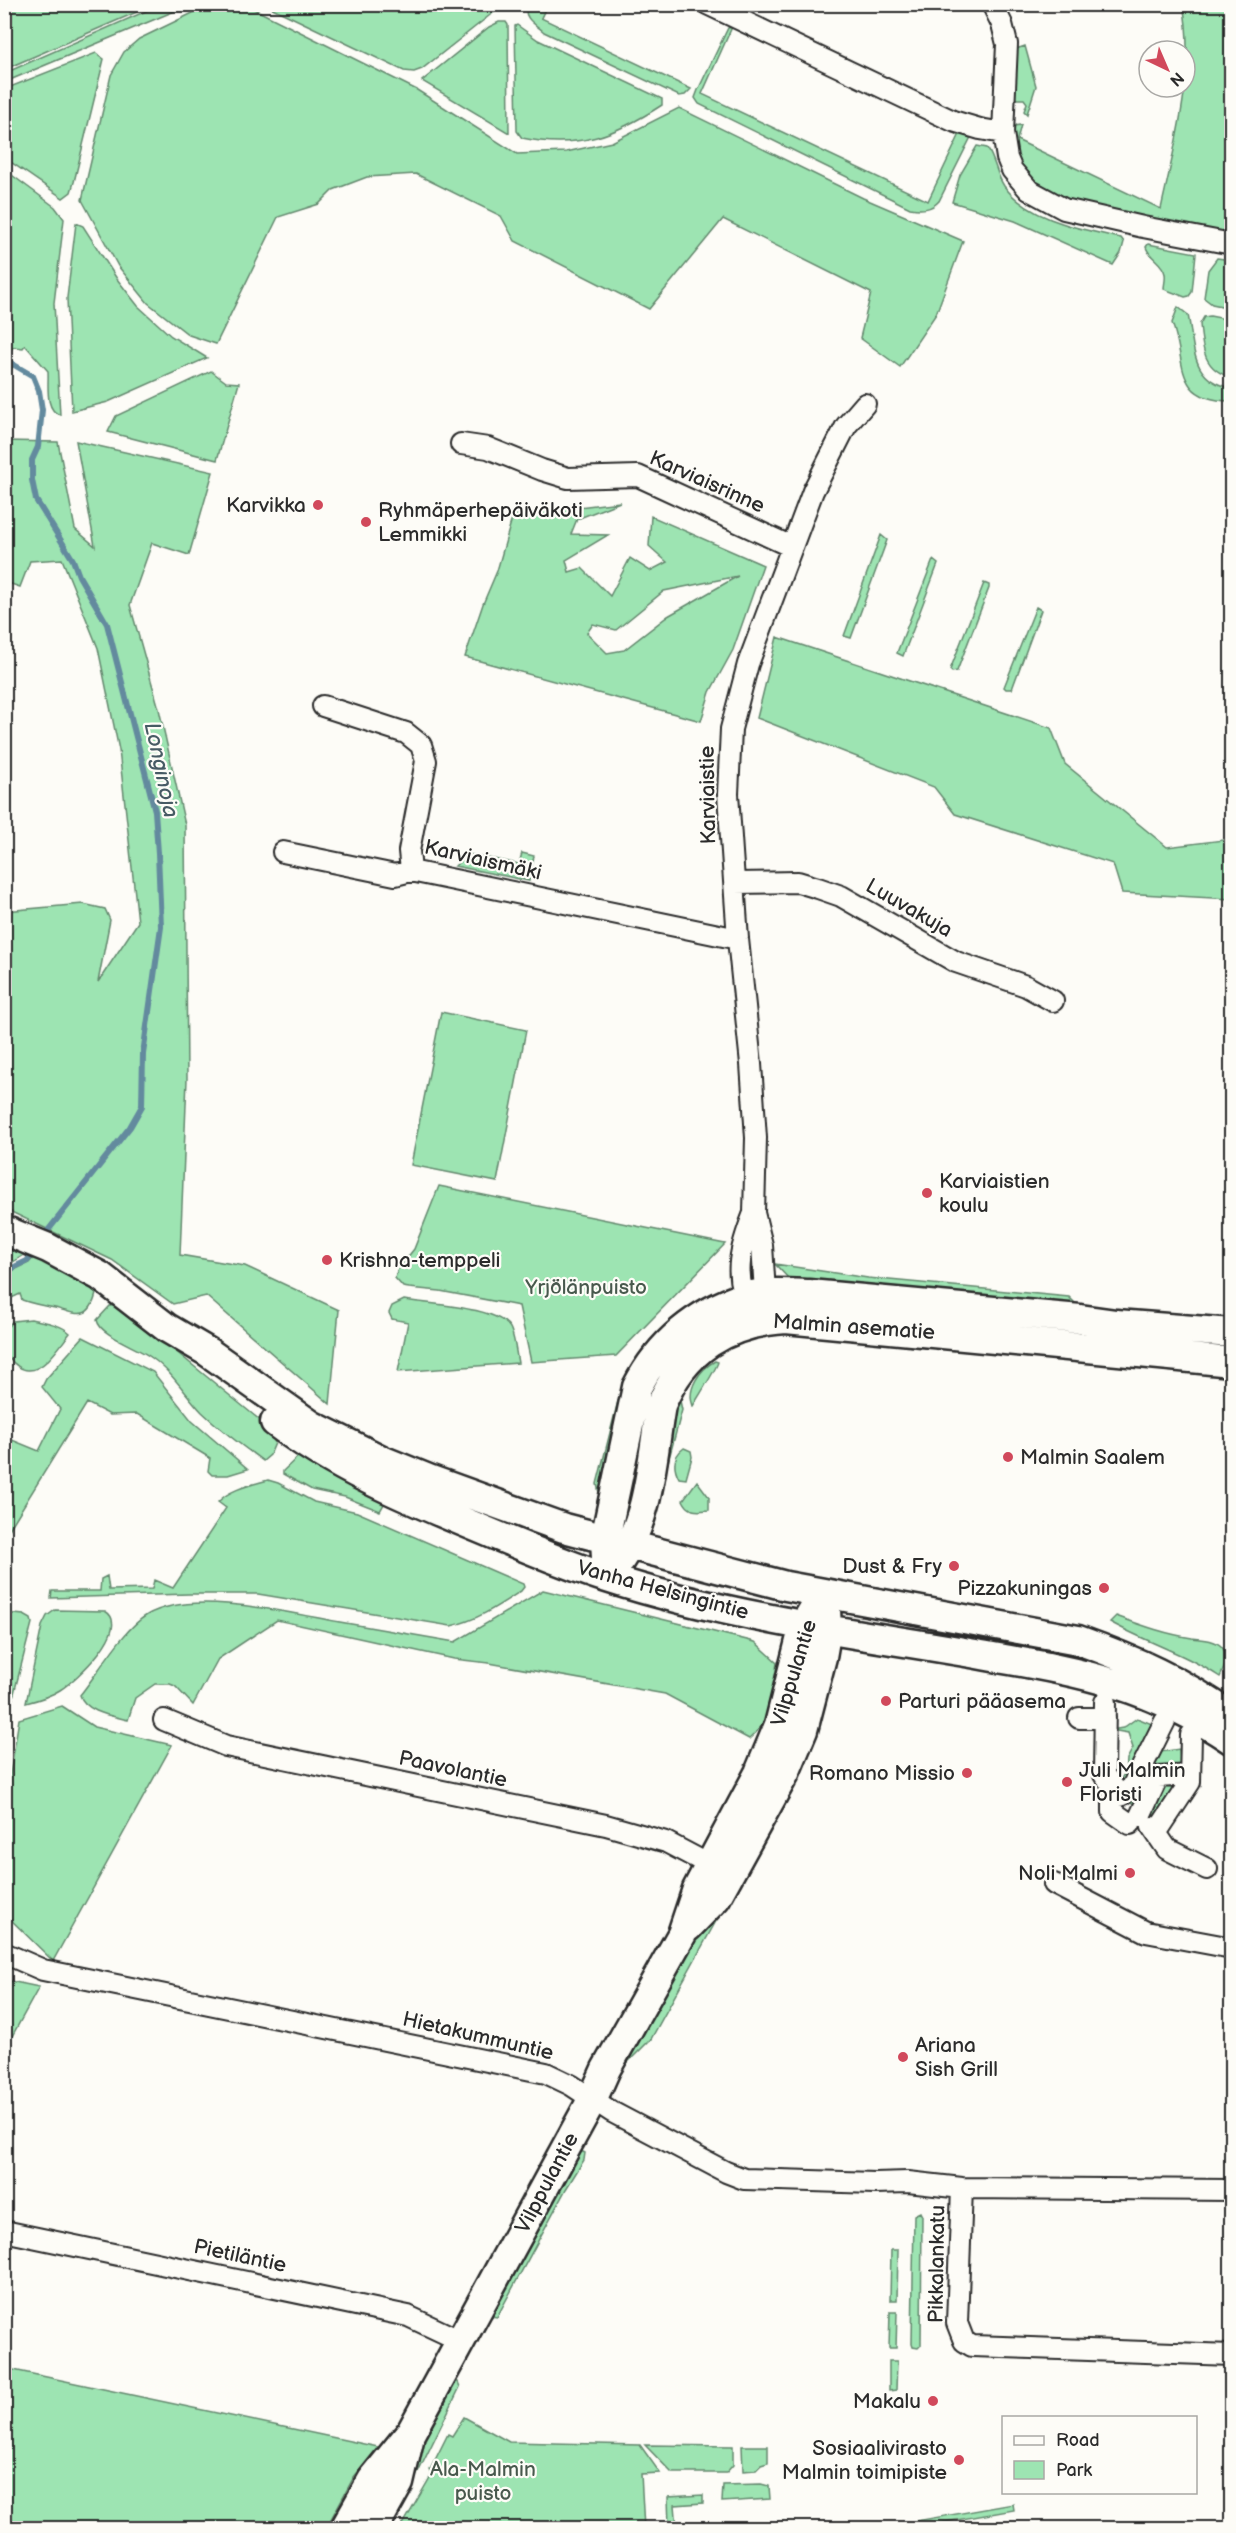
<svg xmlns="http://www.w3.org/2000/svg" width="1236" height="2533" font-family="'Balsamiq Sans',sans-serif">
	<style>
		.green { fill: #9de4b2; stroke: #64886e; stroke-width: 1.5; fill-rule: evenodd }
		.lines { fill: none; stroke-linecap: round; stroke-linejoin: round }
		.stream { stroke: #638a9e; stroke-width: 6 }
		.street-casing { stroke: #2b2b2b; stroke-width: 24 }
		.secondary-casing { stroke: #2b2b2b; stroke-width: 33 }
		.street { stroke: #fdfcf7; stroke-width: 20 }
		.secondary { stroke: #fdfcf7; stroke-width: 28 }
		.poi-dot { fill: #d1495b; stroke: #fdfcf7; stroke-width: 2 }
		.labels { text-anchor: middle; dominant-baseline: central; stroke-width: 4.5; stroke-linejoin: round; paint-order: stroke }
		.street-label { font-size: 21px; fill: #2b2b2b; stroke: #fdfcf7 }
		.poi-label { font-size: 21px; fill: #2b2b2b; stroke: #fdfcf7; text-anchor: end }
		.park-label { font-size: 21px; fill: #48594d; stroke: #fdfcf7 }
		.water-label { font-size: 22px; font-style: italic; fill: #475b64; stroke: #fdfcf7 }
	</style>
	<rect width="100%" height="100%" fill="#fdfcf7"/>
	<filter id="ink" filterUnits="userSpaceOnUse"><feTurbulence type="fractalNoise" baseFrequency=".0167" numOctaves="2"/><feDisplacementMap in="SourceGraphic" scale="12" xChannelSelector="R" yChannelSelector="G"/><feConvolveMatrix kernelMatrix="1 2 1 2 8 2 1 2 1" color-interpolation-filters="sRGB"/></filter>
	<g filter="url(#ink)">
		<path class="green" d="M5,4H153V5L5,69Z
			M162,4L189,5L5,82V73Z
			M236,4L250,7L417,90L517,154L566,152L612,142L679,108L863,198L963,241L936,314L900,367L860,338L871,293L723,219L649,309L515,241L501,216L416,174L367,177L333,190L319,204L278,217L216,344L189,335L148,303L118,266L82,200L111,75L124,52L139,39L203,8Z
			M266,5L499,4V8L422,69L414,72L404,71Z
			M527,5H547L541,18L691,89L685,95L679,96L544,32C535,24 522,18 527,5Z
			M1183,5H1231L1232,219L1225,235L1082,204C1039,189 1013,177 1013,126L1021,125L1017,140L1161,209C1175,145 1196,68 1183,5Z
			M499,22H506L508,25L509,133L422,81L489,27Z
			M517,25L538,40L662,99V105C616,135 578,150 522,138L517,131L515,26Z
			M732,27L702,94L928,201L959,136L954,132L972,135L939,201C931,210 921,210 910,208L699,104L695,98L698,90L728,28Z
			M1025,46L1036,86L1027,114L1024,111L1027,103L1024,99H1016L1015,96L1016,49Z
			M96,53L104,59L74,182L71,192L63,198L5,158V89Z
			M977,146L987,148C995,159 996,174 1004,186C1030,221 1082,229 1121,238L1124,242L1121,253L1113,265L1015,221L952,202L960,175Z
			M5,170L55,207L64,219L54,303L60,415C44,410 49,384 48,371L25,345L23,348L13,347L9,352L13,366L5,378Z
			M76,223L83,226L117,279L138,306L171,336L207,358L108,402L72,411L67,298Z
			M1148,244L1196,253L1192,292L1189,296L1185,297L1164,289C1164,284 1166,279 1165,274C1163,262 1149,258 1146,247Z
			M1217,258L1231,260V308L1212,304L1204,298L1208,270Z
			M1178,307L1188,315C1195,347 1190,380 1231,388V401C1172,400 1187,361 1172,323Z
			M1210,316L1231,320V377C1204,370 1202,349 1200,324L1204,317Z
			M211,371L226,382L239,383L217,460L108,432L116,416Z
			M5,441L58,442L75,529L95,546L76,441L213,472L189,555L152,543L130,605L159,709L185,825L187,1079L180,1255L245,1266L339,1310L330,1404L206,1296L173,1304L112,1260L5,1209V911L83,904L105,909L110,920L98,982L138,922L119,750L98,648L62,559L30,561L20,587L5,582Z
			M620,502L577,519L571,534L608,535L566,560L569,572L582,568L610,596L630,558L650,571L667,562L649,546L651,516L763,565L733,650L710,692L701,721L465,657L483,604L497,571L513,515ZM738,576L668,616L624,650L607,653L587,633L593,624L616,630L664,591Z
			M881,535L887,540L851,638L844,636Z
			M933,560L938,564L903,656L897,653L898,650Z
			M984,583L989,585V588L957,671L952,672L950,670Z
			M1036,607L1041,610L1012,689H1006L1004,687Z
			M777,637L1051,728L1065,764L1167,847L1231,839V899L1122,893L1113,864L955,814L934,787L757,718Z
			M522,853L534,856L529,881L455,866L467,854L519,864Z
			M441,1012L526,1030L497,1182L411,1165Z
			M439,1186L725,1244L616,1356L531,1362L519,1306L440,1291L409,1288L403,1287L395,1278L398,1269L414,1249Z
			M5,1244L29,1252L5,1267Z
			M36,1255L97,1289C91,1321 79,1315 55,1308C44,1306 33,1304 22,1300L20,1294L5,1301L4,1275L29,1263Z
			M775,1264L868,1278L1069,1297L1074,1302L1073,1310L790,1280Z
			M404,1300C428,1304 502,1307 511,1330C515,1340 516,1353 518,1363L398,1372L408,1322L392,1319L389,1313L392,1306Z
			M119,1305L261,1421L268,1427L275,1443L270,1455L263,1461C242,1446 221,1430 202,1412C185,1394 172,1372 152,1358C138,1347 100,1336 97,1320L110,1306Z
			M31,1319C44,1322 61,1324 70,1333C61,1344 45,1371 28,1370C19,1370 11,1360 5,1355L4,1330L13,1321Z
			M83,1337L153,1372L192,1421L248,1469L228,1475H212L208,1471L210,1458L137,1414L110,1415L87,1403L5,1536V1437L39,1451L60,1409L42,1387L46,1379Z
			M715,1361L718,1362C717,1368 698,1397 693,1406C686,1389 700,1369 715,1361Z
			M679,1396L682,1410L664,1477L671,1417Z
			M618,1401L623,1402L604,1484L599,1493L597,1484Z
			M684,1448L691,1451L692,1457L686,1479L679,1478C673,1467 673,1456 684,1448Z
			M305,1450L384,1504L380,1511L345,1497L312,1490L283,1474V1471Z
			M268,1480L278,1483L314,1502L357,1512L523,1584L524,1587L521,1591C498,1606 478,1620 451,1626L258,1594H189L51,1598L52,1591H100L101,1579L107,1576L109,1590L152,1589L154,1580L173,1588L226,1508L218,1502C230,1489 251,1485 268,1480Z
			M697,1481L709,1497V1510C697,1511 689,1513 683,1500Z
			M543,1590L755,1642L777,1662C773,1693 775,1718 749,1739L665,1694L489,1663L454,1659L277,1620L218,1659L193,1705L175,1686L170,1684H155L135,1698L128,1720C112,1716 85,1712 80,1695C98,1673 123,1629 147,1615C190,1589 286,1612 334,1621C375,1628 415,1635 455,1642Z
			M55,1610L105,1611C133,1627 76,1680 60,1690C49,1697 38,1700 26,1703L42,1626L47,1616Z
			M4,1613L24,1615L31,1619L32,1623L10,1709L5,1702Z
			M1116,1616C1141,1625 1165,1634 1192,1638C1201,1639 1215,1639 1222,1647C1229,1656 1225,1667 1220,1677C1186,1654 1146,1642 1110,1622Z
			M62,1706L94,1727L172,1745L53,1961L5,1914V1806L19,1719Z
			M1137,1718L1157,1726L1121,1788L1119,1779L1126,1773L1127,1759L1133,1748L1128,1733L1111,1730L1123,1728Z
			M1179,1749L1181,1769L1139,1809L1130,1801L1156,1756L1160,1752Z
			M1184,1779L1156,1822L1147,1815L1152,1798H1159L1161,1791L1157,1789Z
			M716,1905L721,1912L651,2039L621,2069L691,1945Z
			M5,1980L39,1987L5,2049L4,1980Z
			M581,2151L585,2153L584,2160L566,2189L497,2317L489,2316L557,2189Z
			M920,2212L922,2216L921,2345L918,2348L913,2347L912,2344L914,2215Z
			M891,2250H898L897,2300H890Z
			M890,2312H897L896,2348H889Z
			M889,2361H897L896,2390L889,2391Z
			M4,2368L378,2447L354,2477L326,2528H5Z
			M453,2379L458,2382L460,2387L391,2528H381L422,2432Z
			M464,2417L509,2442L640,2445L660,2473L641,2474L644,2528H401L432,2474L430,2470L448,2434L452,2436Z
			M645,2445L733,2446V2465L726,2473H672Z
			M742,2446H768V2463L761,2465L756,2470L743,2471Z
			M761,2484L769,2486L770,2499L722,2502L723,2485Z
			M703,2495V2503L675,2505L677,2528H669L668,2497Z
			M1013,2504L1014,2510L917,2527L916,2521Z"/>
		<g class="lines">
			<path class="stream" d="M4,359L33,376L39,391L42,410L38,447L32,460V480L36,500L73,560L79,576L107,624L155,811L158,853L161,927L143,1054L142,1106L130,1127L46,1233
				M4,1272L27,1261L33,1254"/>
			<g class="street-casing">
				<path id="street" d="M707,4L953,121L980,129L1003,133
					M992,4L1002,24L1007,44L1003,133L1007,158L1012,170L1029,190L1064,209L1143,227L1232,244
					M461,444L488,448L542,470L568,478L638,476L792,547
					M323,706L406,733L421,745L426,761L409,851L411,871L738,939
					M283,852L395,875L411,871
					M735,883L798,882L818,888L841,896L956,962L1026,986L1053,1001
					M763,1305L765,1293L762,1245L754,1213L756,1138L751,1064L738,939L728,794L731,729L748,664L813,491L846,426L865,404
					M751,1308C730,1277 742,1244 754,1213
					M1105,1702L1104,1775L1113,1786V1812L1130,1824
					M1079,1718H1105
					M164,1720L226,1746L606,1825L666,1842L721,1871
					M1120,1796L1132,1787L1165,1721
					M1140,1816L1158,1777L1190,1775
					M1152,1827L1167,1849L1207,1869
					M1157,1832L1190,1782L1191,1735
					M1054,1884L1146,1932L1232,1948
					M4,1953L43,1970L546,2073L571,2085L612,2112L726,2172L744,2179L875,2183L908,2182L962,2188L1232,2190
					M962,2188L957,2323L964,2341L972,2346L1232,2355
					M4,2231L408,2316L461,2341"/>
			</g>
			<g class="secondary-casing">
				<path id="secondary" d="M4,1230L48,1248L100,1276L167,1328L208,1352L311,1425L384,1461L431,1480L564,1528L786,1586L1078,1640C1134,1660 1182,1681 1232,1717
					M275,1422C334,1467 401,1496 469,1524C515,1543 560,1563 607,1578C662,1596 719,1609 776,1620C848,1634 921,1644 993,1657C1085,1673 1152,1686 1232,1740
					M606,1558L605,1539L637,1387C659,1344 697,1312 744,1297C764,1291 788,1293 809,1294L1080,1319L1116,1324L1232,1333
					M619,1562C650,1518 652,1457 661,1405C684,1349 726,1323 786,1319L1232,1362
					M688,1927L716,1898L785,1773L803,1730L822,1657L827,1628L826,1610
					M345,2528L372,2480L411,2432L593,2098L606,2069L682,1934L697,1889L759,1773L779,1725L804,1625L813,1610
					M374,2528L399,2483L409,2440"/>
			</g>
			<use href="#street" class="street"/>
			<use href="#secondary" class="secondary"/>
		</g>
	</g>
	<g class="poi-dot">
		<circle cx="318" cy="505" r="6"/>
		<circle cx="366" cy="522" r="6"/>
		<circle cx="927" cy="1193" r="6"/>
		<circle cx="327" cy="1260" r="6"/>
		<circle cx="1008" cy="1457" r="6"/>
		<circle cx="954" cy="1566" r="6"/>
		<circle cx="1104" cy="1588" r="6"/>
		<circle cx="886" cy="1701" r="6"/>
		<circle cx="967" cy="1773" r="6"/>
		<circle cx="1067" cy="1782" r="6"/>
		<circle cx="1130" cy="1873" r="6"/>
		<circle cx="903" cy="2057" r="6"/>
		<circle cx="933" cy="2401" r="6"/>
		<circle cx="959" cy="2460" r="6"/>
	</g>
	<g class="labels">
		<g class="street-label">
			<text transform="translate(707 482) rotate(24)">Karviaisrinne</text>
			<text transform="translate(708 795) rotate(-91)">Karviaistie</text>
			<text transform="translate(483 860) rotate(13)">Karviaismäki</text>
			<text transform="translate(909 908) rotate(30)">Luuvakuja</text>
			<text transform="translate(854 1327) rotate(4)">Malmin asematie</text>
			<text transform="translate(663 1590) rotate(15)">Vanha Helsingintie</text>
			<text transform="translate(794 1673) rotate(-73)">Vilppulantie</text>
			<text transform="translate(453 1769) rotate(12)">Paavolantie</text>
			<text transform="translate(478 2036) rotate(13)">Hietakummuntie</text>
			<text transform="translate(547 2183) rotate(-62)">Vilppulantie</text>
			<text transform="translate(240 2256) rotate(12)">Pietiläntie</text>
			<text transform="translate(937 2264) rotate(-89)">Pikkalankatu</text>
		</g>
		<g class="poi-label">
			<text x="306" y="505">Karvikka</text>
			<text x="378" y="510" text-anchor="start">Ryhmäperhepäiväkoti<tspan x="378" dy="24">Lemmikki</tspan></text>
			<text x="939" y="1181" text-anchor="start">Karviaistien<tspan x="939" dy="24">koulu</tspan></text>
			<text x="339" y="1260" text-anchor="start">Krishna-temppeli</text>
			<text x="1020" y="1457" text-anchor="start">Malmin Saalem</text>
			<text x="942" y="1566">Dust &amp; Fry</text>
			<text x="1092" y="1588">Pizzakuningas</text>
			<text x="898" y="1701" text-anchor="start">Parturi pääasema</text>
			<text x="1079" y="1770" text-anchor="start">Juli Malmin<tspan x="1079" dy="24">Floristi</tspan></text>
			<text x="955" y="1773">Romano Missio</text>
			<text x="1118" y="1873">Noli Malmi</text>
			<text x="915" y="2045" text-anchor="start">Ariana<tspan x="915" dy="24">Sish Grill</tspan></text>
			<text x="921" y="2401">Makalu</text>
			<text x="947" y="2448">Sosiaalivirasto<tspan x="947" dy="24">Malmin toimipiste</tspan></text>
		</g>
		<g class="park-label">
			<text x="586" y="1287">Yrjölänpuisto</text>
			<text x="483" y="2469">Ala-Malmin<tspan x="483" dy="24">puisto</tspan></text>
		</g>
		<g class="water-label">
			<text transform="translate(161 770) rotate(78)">Longinoja</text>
		</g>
	</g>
	<rect width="1236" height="2533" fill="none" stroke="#fdfcf7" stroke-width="24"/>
	<rect x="12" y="12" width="1212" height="2509" fill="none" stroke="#2b2b2b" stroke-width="2" filter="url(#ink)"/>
	<rect x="1002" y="2416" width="195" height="78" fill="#fdfcf7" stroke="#a9a8a5" stroke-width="1.5"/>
	<rect x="1014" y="2436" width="30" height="9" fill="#fdfcf7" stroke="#a9a8a5" stroke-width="1.5"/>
	<text x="1056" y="2446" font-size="18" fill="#2b2b2b">Road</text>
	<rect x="1014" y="2461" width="30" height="18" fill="#9de4b2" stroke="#a9a8a5" stroke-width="1.5"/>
	<text x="1056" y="2476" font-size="18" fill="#2b2b2b">Park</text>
	<g transform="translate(1167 69) rotate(136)"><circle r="28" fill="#fdfcf7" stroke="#a9a8a5" stroke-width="1.5"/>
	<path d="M0-4.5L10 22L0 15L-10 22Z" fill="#d1495b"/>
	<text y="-9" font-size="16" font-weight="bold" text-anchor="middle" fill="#2b2b2b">N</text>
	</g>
</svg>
